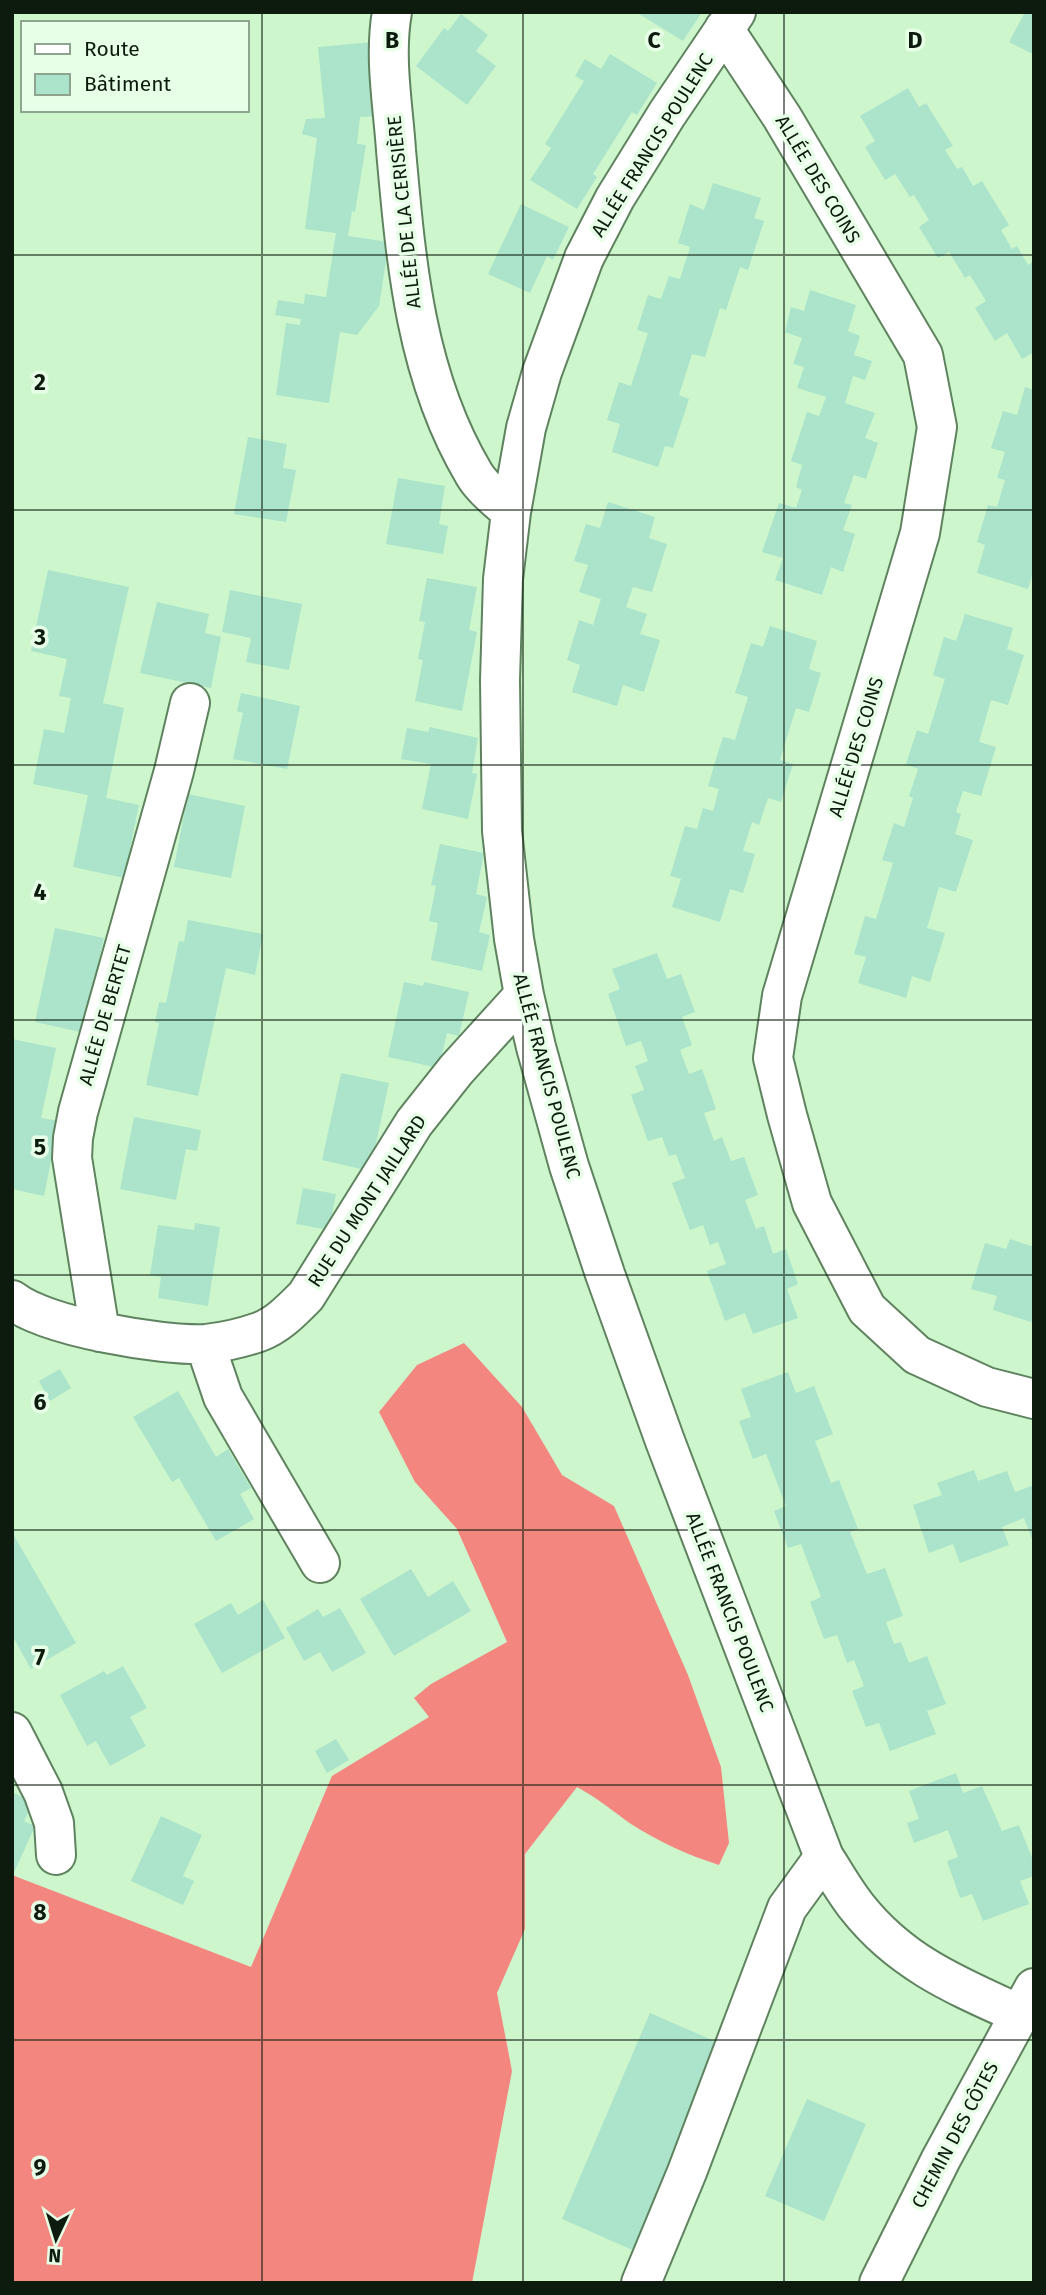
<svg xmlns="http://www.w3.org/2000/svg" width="1046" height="2295" font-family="'Fira Sans',sans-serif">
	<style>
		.forest { fill: #f3877f }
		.building { fill: #abe4ca }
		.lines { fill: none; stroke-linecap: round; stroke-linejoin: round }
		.minor-casing { stroke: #5e835e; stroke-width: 42 }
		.minor { stroke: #fff; stroke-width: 38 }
		.grid { fill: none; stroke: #0c1b0d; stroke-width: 2; stroke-opacity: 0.55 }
		.labels { text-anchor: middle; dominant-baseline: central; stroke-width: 7; stroke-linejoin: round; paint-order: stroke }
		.street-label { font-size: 19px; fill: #0c1b0d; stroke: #e6ffe6 }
		.grid-label { font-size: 23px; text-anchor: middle; font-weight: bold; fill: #0c1b0d; stroke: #e6ffe6; stroke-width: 7; stroke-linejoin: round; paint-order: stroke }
	</style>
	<rect width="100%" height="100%" fill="#cdf6cd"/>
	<path class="forest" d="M464,1343L522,1407L562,1475L614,1506L688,1675L721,1767L729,1843L719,1865C688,1855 659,1842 631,1824C613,1811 597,1798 577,1787L525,1854V1929L497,1993L512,2071L472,2283H12V1875L251,1967L332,1776L429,1717L414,1698L431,1684L507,1642L457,1529L415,1482L379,1412L417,1365Z"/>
	<path class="building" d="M636,12H702L683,41Z
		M1025,12H1034L1033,54L1009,42Z
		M461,14L488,35L476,51L496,66L467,105L416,66L444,28L448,31Z
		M374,42L381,116L360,117L357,144L366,145L355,212L352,211L348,236L389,242L379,306L357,335L340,332L329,403L276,395L286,323L300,325L301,319L275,315L278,300L304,304L305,294L326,297L336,233L305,229L317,138L302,134L306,119L325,118L318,47Z
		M610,54L657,83L637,115L632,112L593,174L597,177L577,209L530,180L551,148L545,144L584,81L575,76L585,59L601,69Z
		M908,88L919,107L926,103L953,146L945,150L957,169L962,167L973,186L982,181L1009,225L1001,230L1012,249L1017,246L1028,265L1034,261V352L1022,359L1007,333L995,341L975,308L986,301L970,275L965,278L949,252L938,258L919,227L929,220L914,195L910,197L895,174L885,180L865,147L875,141L860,116Z
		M713,183L761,198L754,218L764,221L748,270L740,267L726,310L720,308L705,357L692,354L679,395L689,399L673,448L665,446L658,467L612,452L620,424L607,420L619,382L631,386L648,333L637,330L648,295L661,299L669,276L680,279L690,247L678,243L690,204L704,210Z
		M521,204L569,227L553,260L547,256L530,293L488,274Z
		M810,290L856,305L848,331L860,336L854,355L872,361L865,380L853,376L845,403L875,413L865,438L878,443L866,479L854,475L844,503L852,505L843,530L855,534L843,572L831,567L822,595L775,580L783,558L762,552L779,503L796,508L802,490L796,487L802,465L791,461L807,412L819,416L826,397L797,388L804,367L793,364L802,338L785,332L791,307L804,311Z
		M1025,387L1034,390V569L1028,589L977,573L985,545L977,542L988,505L997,507L1005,480L997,478L1005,452L991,448L1003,411L1017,415Z
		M248,437L287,444L283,468L296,470L286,522L234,514Z
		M398,478L445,486L439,524L448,526L443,554L386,544Z
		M608,502L655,517L649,538L667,544L652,592L633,587L626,607L647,614L640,634L660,640L644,692L623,685L617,706L572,692L580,665L567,660L579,620L593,625L601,599L579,592L588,565L574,561L586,524L600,528Z
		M48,570L129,587L103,703L124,708L106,798L139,805L124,878L73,867L88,795L33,784L44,729L64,733L71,698L59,696L67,659L31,651Z
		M427,578L477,587L469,630L477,632L462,711L415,701L423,660L418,659L425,622L419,621Z
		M230,590L302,604L289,670L246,662L251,638L222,632Z
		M157,602L209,614L205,633L221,637L211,688L140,673Z
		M965,614L1013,628L1007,649L1024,655L1008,705L991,700L979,742L996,747L981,796L963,791L956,812L961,814L955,834L973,840L956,892L939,887L927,928L945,933L930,982L912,976L906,998L858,983L866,957L854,954L865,916L876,919L893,863L882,860L894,823L904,827L913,798L909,796L918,769L906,764L917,730L928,734L945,679L933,675L944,637L956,641Z
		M770,626L817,641L809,669L821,673L809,712L796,708L780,760L793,764L781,802L768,798L759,825L752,822L743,851L755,854L743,893L730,889L720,922L672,907L681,879L670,876L685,826L697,829L703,808L713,811L719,789L708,786L715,762L723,737L735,740L748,697L735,693L751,643L763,647Z
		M241,693L300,706L287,769L233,759L243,713L237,711Z
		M430,727L478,738L472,773L477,774L468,819L422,809L431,764L401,759L407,728L428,732Z
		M188,794L245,806L231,878L174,867Z
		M440,844L484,853L476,894L487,897L479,932L490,935L482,971L431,960L438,923L429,921L436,886L431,885Z
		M188,920L263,934L255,975L226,968L198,1096L146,1085L159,1023L155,1022L159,1002L166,1003L179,941L184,942Z
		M55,928L104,938L98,964L108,966L94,1035L35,1022Z
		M657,953L667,979L681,974L695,1012L682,1017L692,1045L680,1050L689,1074L702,1069L716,1109L704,1113L714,1141L722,1137L731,1161L744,1157L758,1195L745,1200L756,1229L764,1226L773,1254L786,1249L798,1284L787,1289L798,1318L753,1334L745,1313L725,1321L707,1271L726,1264L718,1242L710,1245L703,1225L690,1230L672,1183L685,1178L676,1154L669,1156L662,1137L648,1141L631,1095L644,1090L635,1066L648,1061L641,1041L626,1046L608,994L620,989L612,969Z
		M404,982L423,986L424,982L469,992L459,1036L447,1033L439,1068L388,1057Z
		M12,1039L56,1048L41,1118L59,1121L44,1196L12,1189Z
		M341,1073L389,1083L370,1171L322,1160Z
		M134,1117L201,1130L197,1151L186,1149L176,1200L120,1189Z
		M303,1188L336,1194L329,1230L296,1224Z
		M195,1223L220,1227L208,1306L158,1298L161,1277L150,1275L158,1225L194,1230Z
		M1010,1239L1034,1247V1314L1031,1322L993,1310L997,1296L971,1289L985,1243L1006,1249Z
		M60,1369L71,1388L50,1401L39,1381Z
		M788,1372L796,1393L814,1386L833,1434L815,1441L831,1483L839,1480L858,1529L850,1532L867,1574L885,1568L903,1616L886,1622L894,1644L901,1642L909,1663L927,1656L946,1704L927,1711L936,1734L890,1751L879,1723L866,1727L852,1691L864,1686L854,1660L847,1663L837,1635L824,1639L810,1602L821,1597L801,1544L788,1548L774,1511L786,1506L766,1454L753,1459L739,1421L751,1417L741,1389Z
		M178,1391L216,1457L228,1449L251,1488L240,1494L254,1519L216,1541L179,1478L172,1482L133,1417Z
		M974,1470L978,1481L1007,1471L1015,1492L1034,1485V1544L1024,1518L1002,1527L1009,1545L960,1563L953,1544L929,1553L913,1505L942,1495L937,1483Z
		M12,1532L76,1643L31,1669L12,1635Z
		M411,1569L428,1597L453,1581L471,1611L394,1656L360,1599Z
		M263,1600L285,1638L222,1673L194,1624L231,1603L238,1615Z
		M340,1608L366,1653L332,1672L320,1652L304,1661L286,1628L318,1609L323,1617Z
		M123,1666L147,1708L130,1717L146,1746L110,1766L96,1741L87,1746L60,1695L104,1671L107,1675Z
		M336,1739L349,1760L327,1773L315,1751Z
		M956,1773L963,1793L982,1786L1002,1831L1019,1825L1034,1863V1876L1020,1881L1029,1904L983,1921L972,1894L960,1898L947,1861L958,1857L948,1830L914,1843L907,1823L919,1819L909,1791Z
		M12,1792L33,1802L24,1821L35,1826L12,1877Z
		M161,1816L202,1835L183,1876L194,1881L183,1905L131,1881Z
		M650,2013L726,2046L637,2252L562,2219Z
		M807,2099L866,2124L824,2221L765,2196Z"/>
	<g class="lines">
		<g class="minor-casing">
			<path id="minor" d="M392,12C384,57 393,105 396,150C406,262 415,375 474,474C482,488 499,501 511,512
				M736,12L667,114L615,198L584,258L542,372L526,428L511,512L503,579L500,680L502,831L514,939L524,995L536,1047L569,1166L605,1274L665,1441L824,1857C835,1874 845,1892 857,1907C901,1963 957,1986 1019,2014
				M724,29L782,117L923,355L937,427L920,533L782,996L773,1058L787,1115L812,1203L867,1309L917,1355L987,1387L1034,1399
				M12,1300C46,1327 162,1346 206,1344C224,1342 242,1338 259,1332C278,1325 292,1310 306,1296L414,1123L456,1070L524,995
				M100,1332L72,1158L73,1138L78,1112L174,771L190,703
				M205,1344L223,1397L320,1563
				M12,1732L43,1792L54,1823L56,1855
				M641,2283L687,2172L787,1908L824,1857
				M879,2283L941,2159L1034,1988"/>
		</g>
		<use href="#minor" class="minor"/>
	</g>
	<path class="grid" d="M262,12V2283M523,12V2283M784,12V2283M12,255H1034M12,510H1034M12,765H1034M12,1020H1034M12,1275H1034M12,1530H1034M12,1785H1034M12,2040H1034"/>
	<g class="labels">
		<g class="street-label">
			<text transform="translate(652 145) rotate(-58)">ALLÉE FRANCIS POULENC</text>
			<text transform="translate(818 179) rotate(59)">ALLÉE DES COINS</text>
			<text transform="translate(404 212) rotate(-96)">ALLÉE DE LA CERISIÈRE</text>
			<text transform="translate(856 747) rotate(-73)">ALLÉE DES COINS</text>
			<text transform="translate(105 1015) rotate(-74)">ALLÉE DE BERTET</text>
			<text transform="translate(547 1076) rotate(75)">ALLÉE FRANCIS POULENC</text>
			<text transform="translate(367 1201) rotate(-57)">RUE DU MONT JAILLARD</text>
			<text transform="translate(730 1612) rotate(69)">ALLÉE FRANCIS POULENC</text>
			<text transform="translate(955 2135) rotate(-62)">CHEMIN DES CÔTES</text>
		</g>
	</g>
	<g class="grid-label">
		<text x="392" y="48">B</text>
		<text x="654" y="48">C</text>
		<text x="915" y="48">D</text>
		<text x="40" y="390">2</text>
		<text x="40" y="645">3</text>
		<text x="40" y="900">4</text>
		<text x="40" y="1155">5</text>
		<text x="40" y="1410">6</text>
		<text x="40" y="1665">7</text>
		<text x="40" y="1920">8</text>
		<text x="40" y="2175">9</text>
	</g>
	<rect width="1046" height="2295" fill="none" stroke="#0c1b0d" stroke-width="28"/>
	<rect x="21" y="21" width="228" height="91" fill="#e6ffe6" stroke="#8fa48f" stroke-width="2"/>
	<rect x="35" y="44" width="35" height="10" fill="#ffffff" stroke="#8fa48f" stroke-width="2"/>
	<text x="84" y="56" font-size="21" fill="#0c1b0d">Route</text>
	<rect x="35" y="74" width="35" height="21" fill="#abe4ca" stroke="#8fa48f" stroke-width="2"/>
	<text x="84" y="91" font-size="21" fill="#0c1b0d">Bâtiment</text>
	<g transform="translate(56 2239) rotate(184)" stroke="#e6ffe6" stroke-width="5" paint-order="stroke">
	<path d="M0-5L12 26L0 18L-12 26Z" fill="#0c1b0d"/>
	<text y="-10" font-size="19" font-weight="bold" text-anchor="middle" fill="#0c1b0d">N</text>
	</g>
</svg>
